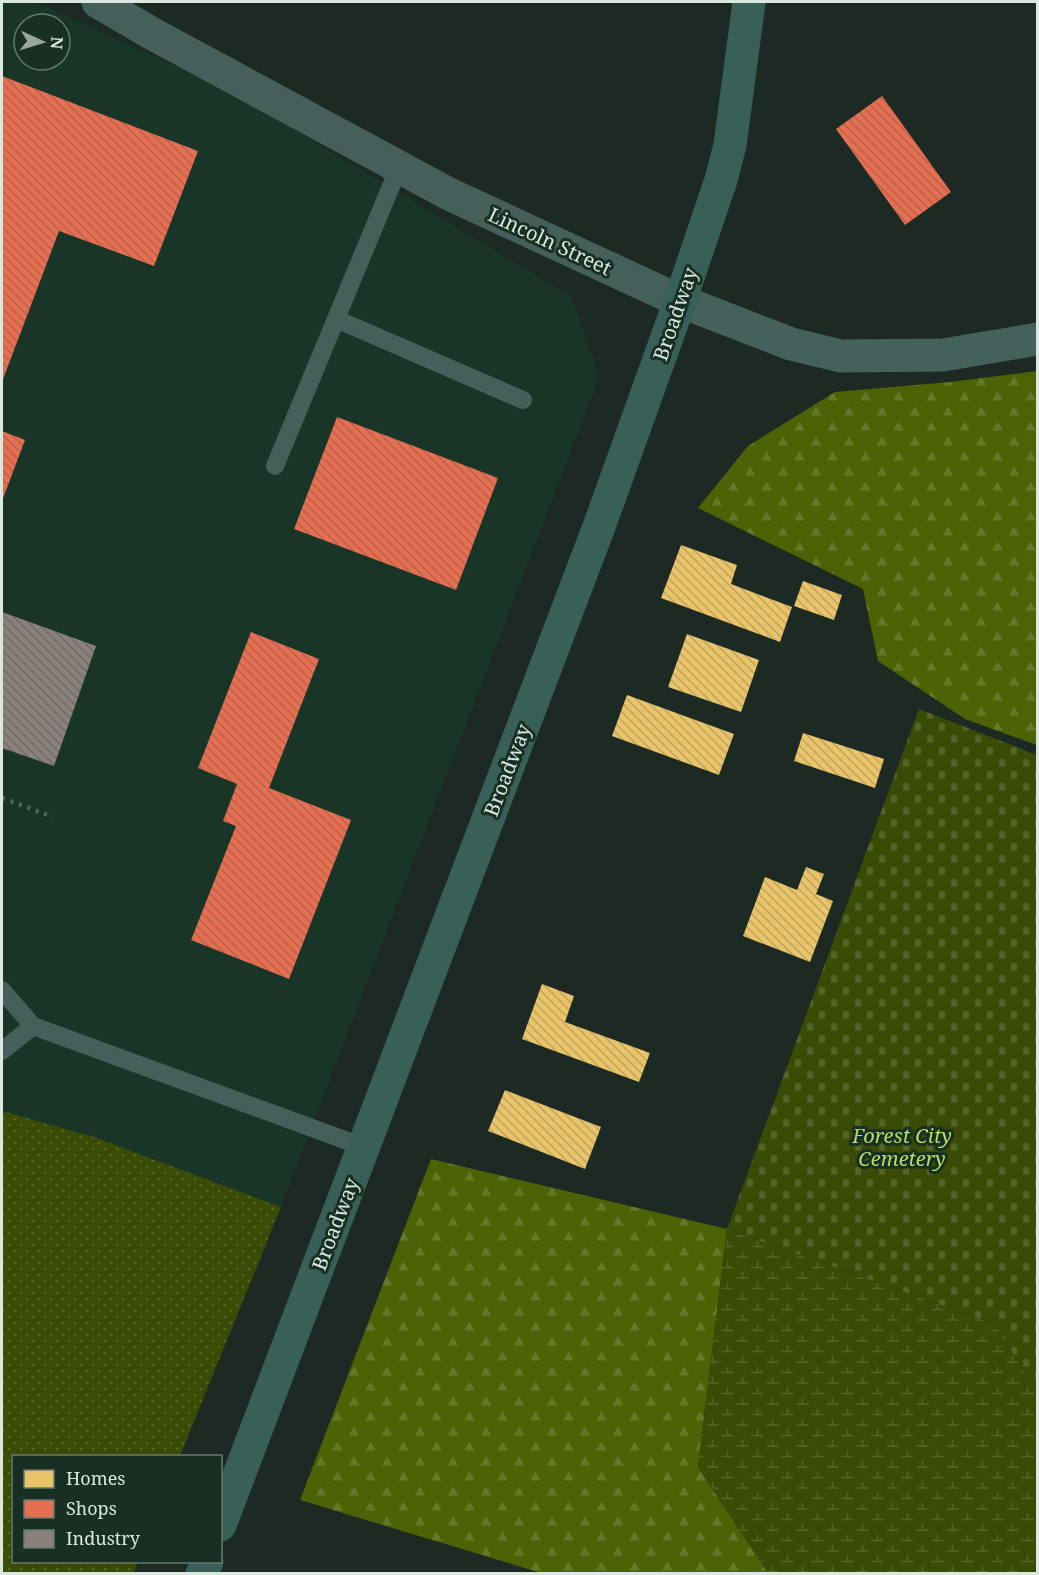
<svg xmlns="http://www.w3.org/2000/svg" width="1039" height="1575" font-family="'Noto Serif',serif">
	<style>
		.built { fill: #183527; fill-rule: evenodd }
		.grass { fill: url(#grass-dots) }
		.forest { fill: url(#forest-firs) }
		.wetland { fill: url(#wetland-marsh) }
		.cemetery { fill: url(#cemetery-stones) }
		.homes { fill: url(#homes-back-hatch) }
		.shops { fill: url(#shops-back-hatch) }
		.industry { fill: url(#industry-back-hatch) }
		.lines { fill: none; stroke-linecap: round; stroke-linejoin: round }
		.lane { stroke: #455f5a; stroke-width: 18 }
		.street { stroke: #455f5a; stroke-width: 33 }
		.secondary { stroke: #44615c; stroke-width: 33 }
		.primary { stroke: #395f59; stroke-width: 33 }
		.rail { stroke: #536660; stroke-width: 4.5; stroke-dasharray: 3 6; stroke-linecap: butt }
		.labels { text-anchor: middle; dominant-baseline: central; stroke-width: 6; stroke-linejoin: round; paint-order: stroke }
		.street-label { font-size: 20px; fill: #dae8e0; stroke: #182f23 }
		.park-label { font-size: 20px; font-style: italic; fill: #b9dc66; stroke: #182f23 }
	</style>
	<defs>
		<pattern id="grass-dots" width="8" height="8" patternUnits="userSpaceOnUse" patternTransform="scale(1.5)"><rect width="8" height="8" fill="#394b05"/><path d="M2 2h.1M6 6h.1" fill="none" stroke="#556529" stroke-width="1.8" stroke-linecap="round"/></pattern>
		<pattern id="forest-firs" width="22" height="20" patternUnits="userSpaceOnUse" patternTransform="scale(1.5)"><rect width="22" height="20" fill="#4c6205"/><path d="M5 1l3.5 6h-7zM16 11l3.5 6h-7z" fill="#657829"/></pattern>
		<pattern id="wetland-marsh" width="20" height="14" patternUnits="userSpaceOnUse" patternTransform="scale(1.5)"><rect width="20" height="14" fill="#394b05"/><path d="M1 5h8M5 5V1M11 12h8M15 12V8" fill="none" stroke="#556529"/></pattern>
		<pattern id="cemetery-stones" width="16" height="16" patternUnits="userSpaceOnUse" patternTransform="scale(1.5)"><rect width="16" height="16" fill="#394b05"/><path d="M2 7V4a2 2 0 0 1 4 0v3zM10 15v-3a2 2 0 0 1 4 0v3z" fill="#556529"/></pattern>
		<pattern id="homes-back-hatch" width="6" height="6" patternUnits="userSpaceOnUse" patternTransform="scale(1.5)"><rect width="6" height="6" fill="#e9c46a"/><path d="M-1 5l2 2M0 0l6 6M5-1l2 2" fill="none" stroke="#bfa460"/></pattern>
		<pattern id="shops-back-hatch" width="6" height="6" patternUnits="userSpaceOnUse" patternTransform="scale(1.5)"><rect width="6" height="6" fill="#e76f51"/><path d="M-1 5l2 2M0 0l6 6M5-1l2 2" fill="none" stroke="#b5634d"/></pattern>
		<pattern id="industry-back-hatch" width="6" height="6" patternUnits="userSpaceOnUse" patternTransform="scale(1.5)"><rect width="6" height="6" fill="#8a817c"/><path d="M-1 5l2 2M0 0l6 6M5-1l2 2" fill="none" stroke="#706c68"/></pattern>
	</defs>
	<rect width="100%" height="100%" fill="#1d2a23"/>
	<path class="built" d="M2,2H36L232,92L571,296L600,376L281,1207L2,1112ZM24,24H60V60H24Z"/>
	<path class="grass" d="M2,1111L94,1137L281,1207L180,1456H14V1562H138L133,1573H2Z"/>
	<path class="forest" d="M1037,371H1038L1037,745L965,719L878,661L863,589L698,508L748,446L835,392L950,382Z
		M431,1159L727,1229L698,1467L768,1573H541L300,1500Z"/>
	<path class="wetland" d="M727,1229L994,1324L1037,1390V1573H768L698,1467Z"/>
	<path class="cemetery" d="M919,709L1037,755V1390L994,1324L727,1229Z"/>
	<path class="homes" d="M681,545L737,565L731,584L792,607L780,642L661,598Z
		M803,581L842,595L834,620L794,606Z
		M687,634L759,660L741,712L668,687Z
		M627,695L734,734L719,775L612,736Z
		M803,733L884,759L875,788L794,761Z
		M806,867L824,874L816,894L833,901L810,962L743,936L765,877L797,890Z
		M542,984L574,996L565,1022L650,1053L639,1082L522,1039Z
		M505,1090L601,1127L585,1169L488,1131Z"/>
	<path class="shops" d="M2,76L198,151L154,266L59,231L2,382Z
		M882,96L951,192L905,225L836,129Z
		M337,417L498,478L456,590L294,529Z
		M2,431L25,440L2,501Z
		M251,632L319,659L269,788L351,820L289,979L191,940L236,826L223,821L237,784L198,768Z"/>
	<path class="industry" d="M2,612L96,646L54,766L2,748Z"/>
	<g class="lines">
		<path class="lane" d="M336,319L523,400
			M275,466L399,167
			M2,990L33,1026L364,1147
			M2,1051L33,1026"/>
		<path class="street" d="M98,2L151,33L449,194L680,301"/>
		<path class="secondary" d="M680,301L791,344L841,356L943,355L1038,339"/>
		<path class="primary" d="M220,1525L600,524L680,301L721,180L730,145L749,2
			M202,1574L207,1562"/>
		<path class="rail" d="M2,798L53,817"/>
	</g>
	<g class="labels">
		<g class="street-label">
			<text transform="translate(550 241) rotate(25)">Lincoln Street</text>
			<text transform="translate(675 314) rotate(-71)">Broadway</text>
			<text transform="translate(507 770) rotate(-69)">Broadway</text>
			<text transform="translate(335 1224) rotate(-69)">Broadway</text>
		</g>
		<g class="park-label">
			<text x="902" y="1135">Forest City<tspan x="902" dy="23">Cemetery</tspan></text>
		</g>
	</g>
	<rect width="1039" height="1575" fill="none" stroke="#dae8e0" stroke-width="6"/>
	<rect x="12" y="1455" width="210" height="108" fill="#182f23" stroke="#66796f" stroke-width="1.5"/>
	<rect x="24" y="1470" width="30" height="18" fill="#e9c46a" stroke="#66796f" stroke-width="1.5"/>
	<text x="66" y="1485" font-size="18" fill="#dae8e0">Homes</text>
	<rect x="24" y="1500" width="30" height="18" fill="#e76f51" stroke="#66796f" stroke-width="1.5"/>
	<text x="66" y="1515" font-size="18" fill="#dae8e0">Shops</text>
	<rect x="24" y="1530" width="30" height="18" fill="#8a817c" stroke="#66796f" stroke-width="1.5"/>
	<text x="66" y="1545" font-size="18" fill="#dae8e0">Industry</text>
	<g transform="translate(42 42) rotate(94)"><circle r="28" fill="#182f23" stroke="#66796f" stroke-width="1.5"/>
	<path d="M0-4.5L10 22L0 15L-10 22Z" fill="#98a69e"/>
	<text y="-9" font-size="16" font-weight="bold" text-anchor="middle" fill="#dae8e0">N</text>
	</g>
</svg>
